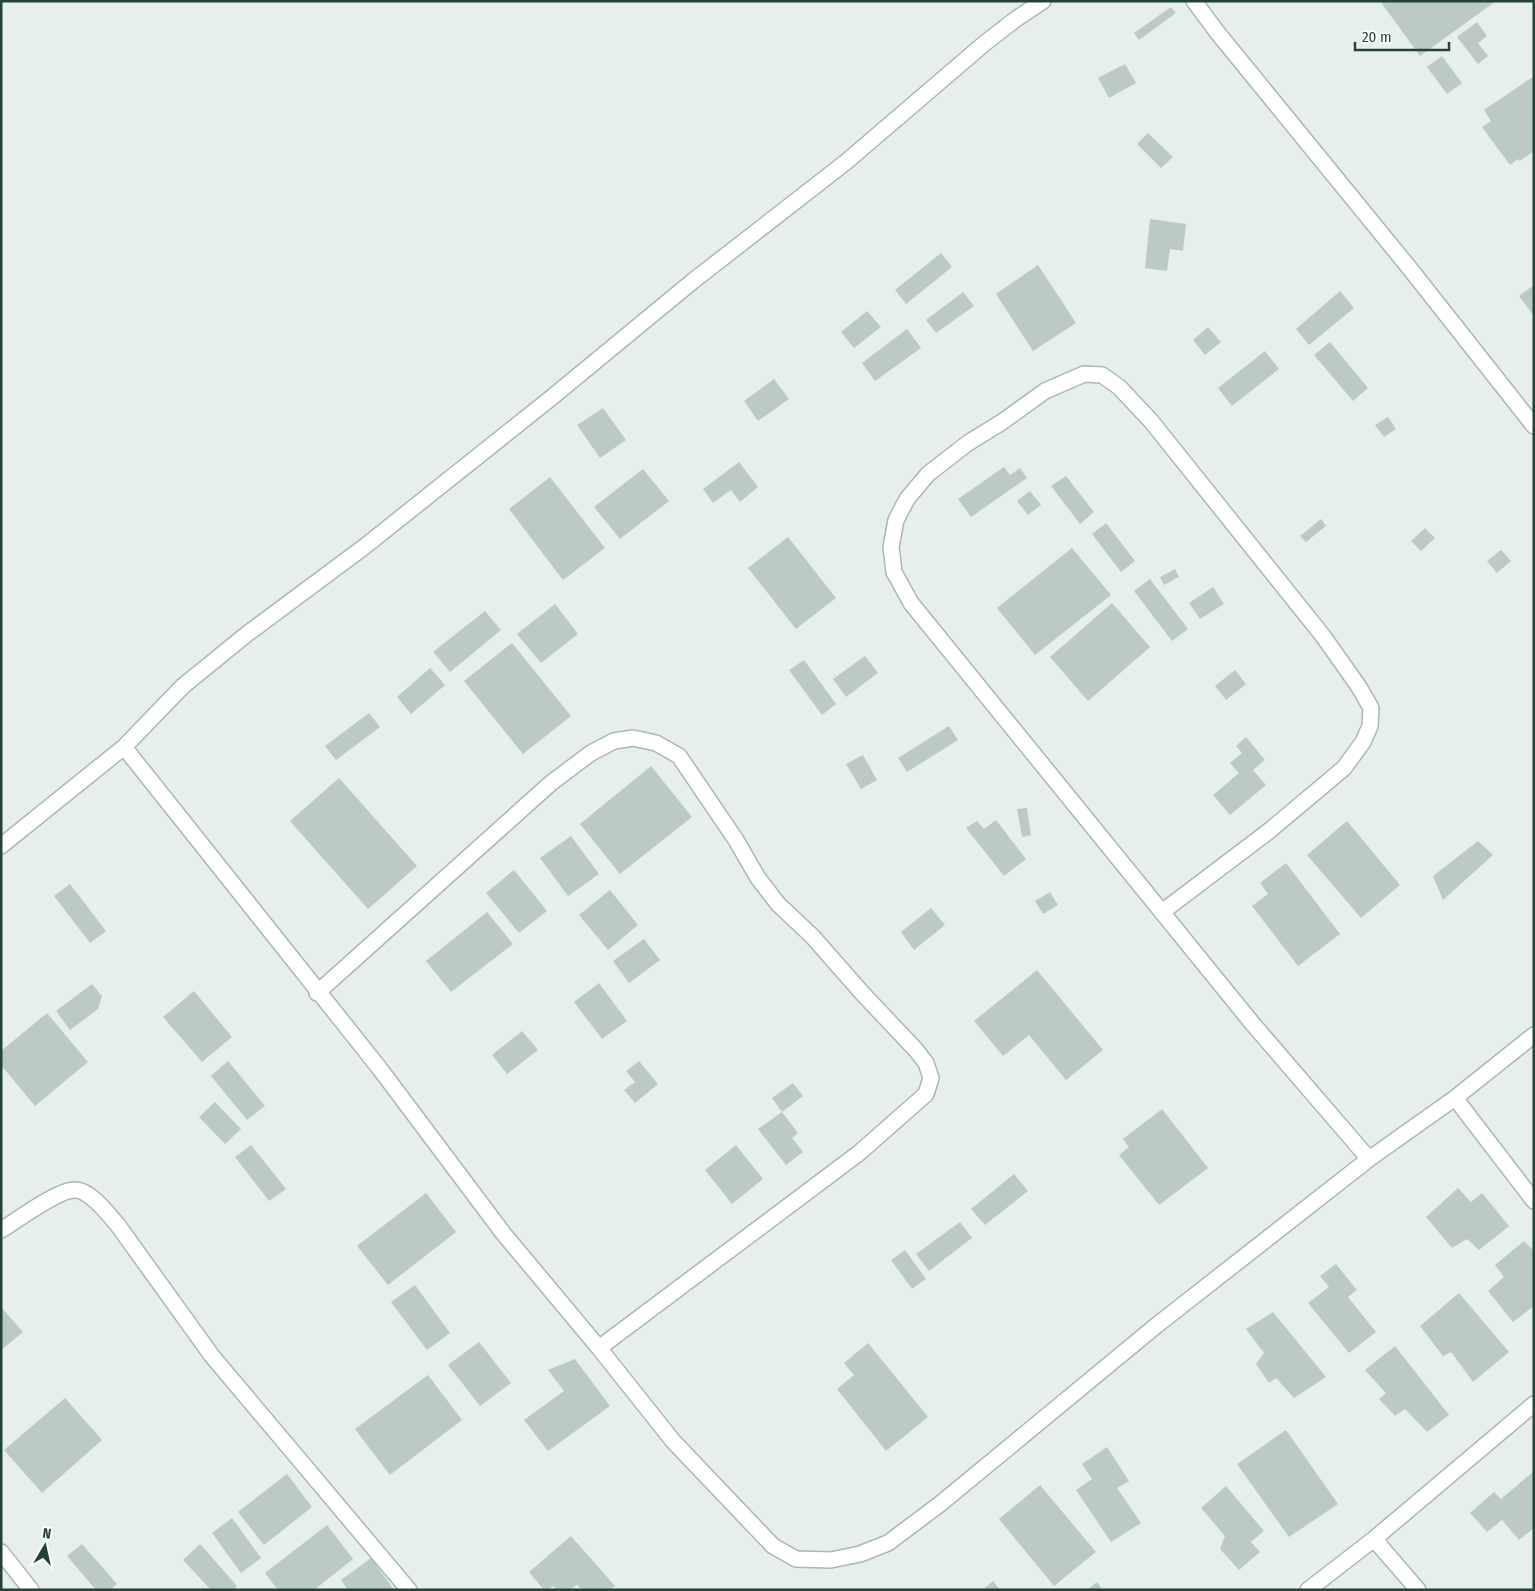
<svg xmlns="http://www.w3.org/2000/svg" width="1535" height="1591" font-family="'Fira Sans Condensed',sans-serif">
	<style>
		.building { fill: #bbcac4 }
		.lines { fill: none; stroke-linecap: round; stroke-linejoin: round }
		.minor-casing { stroke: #a8b8b2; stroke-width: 18 }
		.minor { stroke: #fff; stroke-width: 15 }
	</style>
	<rect width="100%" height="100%" fill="#e6efeb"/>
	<path class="building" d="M1380,1H1496L1420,56Z
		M1171,7L1176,13L1139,40L1134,33Z
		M1477,22L1487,36L1478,43L1488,56L1478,64L1457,37Z
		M1442,56L1462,83L1447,94L1427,67Z
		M1125,64L1136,83L1109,98L1098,78Z
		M1534,76V151L1520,161L1518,159L1510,165L1482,127L1491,121L1484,110Z
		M1148,133L1173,157L1161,168L1137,144Z
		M1150,219L1186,224L1183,251L1170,249L1167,271L1145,268Z
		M941,253L952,267L906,304L895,290Z
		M1038,265L1076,323L1033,351L996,294Z
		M1534,285V316L1519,296Z
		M1340,291L1354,308L1309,345L1296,329Z
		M963,292L974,306L936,333L926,320Z
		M867,311L881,327L854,348L841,332Z
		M1208,327L1221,342L1205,355L1193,340Z
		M907,329L921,348L875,381L862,363Z
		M1330,342L1368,388L1353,401L1314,355Z
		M1265,351L1279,369L1232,406L1218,388Z
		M774,379L789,399L758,421L744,401Z
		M603,408L626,440L600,458L577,425Z
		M1388,417L1396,429L1384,437L1375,425Z
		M739,462L758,487L740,502L731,490L713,503L703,489Z
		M1004,467L1010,475L1020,468L1027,478L971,517L958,499Z
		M643,469L669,501L620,539L594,507Z
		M1066,476L1094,512L1080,524L1051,486Z
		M550,477L605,548L563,580L509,509Z
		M1030,491L1041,505L1028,515L1017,501Z
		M1321,519L1326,526L1306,542L1300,536Z
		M1106,523L1135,561L1121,572L1092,534Z
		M1425,528L1435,538L1421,551L1411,541Z
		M788,537L836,598L796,629L748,568Z
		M1072,548L1111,595L1035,655L997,608Z
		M1501,550L1511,561L1497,573L1487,561Z
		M1175,569L1179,577L1164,585L1160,577Z
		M1150,579L1188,629L1172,641L1134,591Z
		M1213,587L1224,604L1200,619L1189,603Z
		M1112,603L1150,647L1088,701L1050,657Z
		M555,604L578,634L541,663L517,634Z
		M485,611L501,630L450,672L433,652Z
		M512,643L571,716L523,754L464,681Z
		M865,656L878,673L846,697L833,679Z
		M804,660L836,704L822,715L789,670Z
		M430,668L445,685L411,714L397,697Z
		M1235,670L1246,684L1226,700L1215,686Z
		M369,713L380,727L336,760L325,746Z
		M949,726L958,740L907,772L898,758Z
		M1246,737L1265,760L1253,770L1266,785L1230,815L1213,795L1239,773L1230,763L1242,753L1236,746Z
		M863,755L877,780L861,789L846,764Z
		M651,766L692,817L620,874L580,824Z
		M339,778L417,866L368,909L290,821Z
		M1027,808L1031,835L1022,837L1017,809Z
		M996,820L1026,859L1004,876L966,828L977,821L984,829Z
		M1347,821L1400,885L1361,918L1307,855Z
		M571,836L599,874L568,896L540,858Z
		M1478,841L1493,855L1443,900L1433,876Z
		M1286,863L1340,934L1298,966L1252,906L1268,894L1260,883Z
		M514,870L547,911L519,933L486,893Z
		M70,884L106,931L90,943L54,896Z
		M610,890L638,925L608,950L579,915Z
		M1050,892L1058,905L1043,914L1035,901Z
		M931,908L945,925L914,950L901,932Z
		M487,912L513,944L451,992L426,961Z
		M644,939L660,960L629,983L613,961Z
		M1037,970L1103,1050L1066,1080L1029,1035L1003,1056L974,1021Z
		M599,983L627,1021L602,1039L574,1002Z
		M92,984L102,996L98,1009L70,1030L56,1011Z
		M194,991L232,1037L202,1062L163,1017Z
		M47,1013L88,1062L35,1106L1,1065V1051Z
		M522,1031L538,1050L507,1074L492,1055Z
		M228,1061L265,1106L247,1120L211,1076Z
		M639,1061L658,1084L635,1103L624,1090L635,1082L626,1071Z
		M793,1083L803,1096L782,1112L772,1098Z
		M215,1102L241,1129L225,1144L199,1117Z
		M1162,1109L1208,1168L1159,1205L1119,1155L1129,1147L1123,1139Z
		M782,1112L798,1133L792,1138L803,1152L786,1165L758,1129Z
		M251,1145L286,1189L269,1201L235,1157Z
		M736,1145L763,1179L732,1204L705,1170Z
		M1014,1174L1028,1191L985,1225L971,1209Z
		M1458,1188L1471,1202L1482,1193L1509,1226L1479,1250L1467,1239L1452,1248L1426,1217Z
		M426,1193L456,1232L388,1285L357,1246Z
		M960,1222L972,1238L929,1271L916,1254Z
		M1524,1241L1534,1251V1306L1513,1322L1488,1291L1504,1277L1495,1265Z
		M905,1250L926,1279L912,1289L891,1260Z
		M1336,1264L1357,1290L1348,1297L1376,1332L1349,1353L1308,1303L1329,1287L1320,1276Z
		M415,1285L450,1333L427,1350L391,1302Z
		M1459,1293L1509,1352L1473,1382L1451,1352L1443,1356L1420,1326Z
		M1,1307L23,1332L1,1350Z
		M1273,1312L1326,1377L1294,1398L1276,1378L1269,1383L1256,1364L1264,1353L1246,1329Z
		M479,1342L511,1383L480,1406L448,1365Z
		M868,1343L928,1417L886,1451L837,1389L854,1375L844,1363Z
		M1395,1346L1449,1415L1427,1432L1405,1409L1395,1416L1379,1399L1386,1393L1365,1370Z
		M575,1359L610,1406L548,1451L524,1420L564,1391L548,1370Z
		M428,1375L462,1420L390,1475L355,1429Z
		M65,1398L102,1440L42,1493L4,1450Z
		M1286,1430L1338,1504L1289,1537L1237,1464Z
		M1107,1447L1129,1481L1117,1488L1141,1523L1111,1542L1076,1490L1092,1479L1082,1464Z
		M1534,1471V1528L1519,1540L1502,1520L1487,1532L1470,1513L1494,1492L1501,1499Z
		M287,1474L312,1507L264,1545L238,1512Z
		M1040,1485L1096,1552L1054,1586L999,1519Z
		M1226,1486L1264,1531L1251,1542L1260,1552L1239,1570L1220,1549L1225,1536L1201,1508Z
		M232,1518L261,1558L241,1573L212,1533Z
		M327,1525L353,1559L314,1590H278L265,1573Z
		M571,1536L615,1586L609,1590H583L577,1585L568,1590H558L553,1586L548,1590H544L529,1572Z
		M82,1544L117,1584L110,1590H96L67,1556Z
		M200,1544L237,1586L233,1590H211L183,1560Z
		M371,1558L394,1590H348L341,1580Z
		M993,1581L1000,1590H982Z
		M1097,1582L1103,1590H1087Z"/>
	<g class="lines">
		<g class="minor-casing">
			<path id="minor" d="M1194,1L1217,32L1411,270L1534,426
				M124,747L380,1069L503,1233L599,1348L673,1441L773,1546L796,1559L831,1560L860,1554L888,1543L940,1504L1157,1325L1369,1159L1455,1098L1534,1035
				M1,846L124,747L183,686L247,634L364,547L551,398L693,281L846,162L985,43L1016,19L1043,1
				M1162,912L1269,831L1344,768L1363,742L1370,726L1371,708L1359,687L1323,636L1151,421L1119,387L1102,375L1084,374L1045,391L1002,422L968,443L928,474L907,499L896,520L891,547L894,572L911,603L1252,1023L1369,1159
				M317,993L551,783L591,753L614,741L633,738L656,743L679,756L736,840L758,878L778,904L812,936L863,994L916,1050L926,1063L931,1078L926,1094L859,1153L599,1348
				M1455,1098L1534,1201
				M1,1230C16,1221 60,1188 76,1190C91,1191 108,1214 117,1224L212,1356L409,1590
				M1374,1539L1418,1590
				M1,1552L31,1590
				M1308,1590L1374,1539L1534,1404"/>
		</g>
		<use href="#minor" class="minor"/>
	</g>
	<rect width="1535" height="1591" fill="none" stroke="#24423a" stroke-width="5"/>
	<g transform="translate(45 1546) rotate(9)" stroke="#f7fbf9" stroke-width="4" paint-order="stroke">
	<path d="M0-4L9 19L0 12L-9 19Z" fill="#24423a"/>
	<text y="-8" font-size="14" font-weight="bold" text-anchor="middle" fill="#24423a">N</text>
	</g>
	<path d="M1355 42v8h94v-8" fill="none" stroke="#24423a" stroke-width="2.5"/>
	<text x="1362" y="42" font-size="15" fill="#24423a" stroke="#f7fbf9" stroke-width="4" paint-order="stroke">20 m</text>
</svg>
